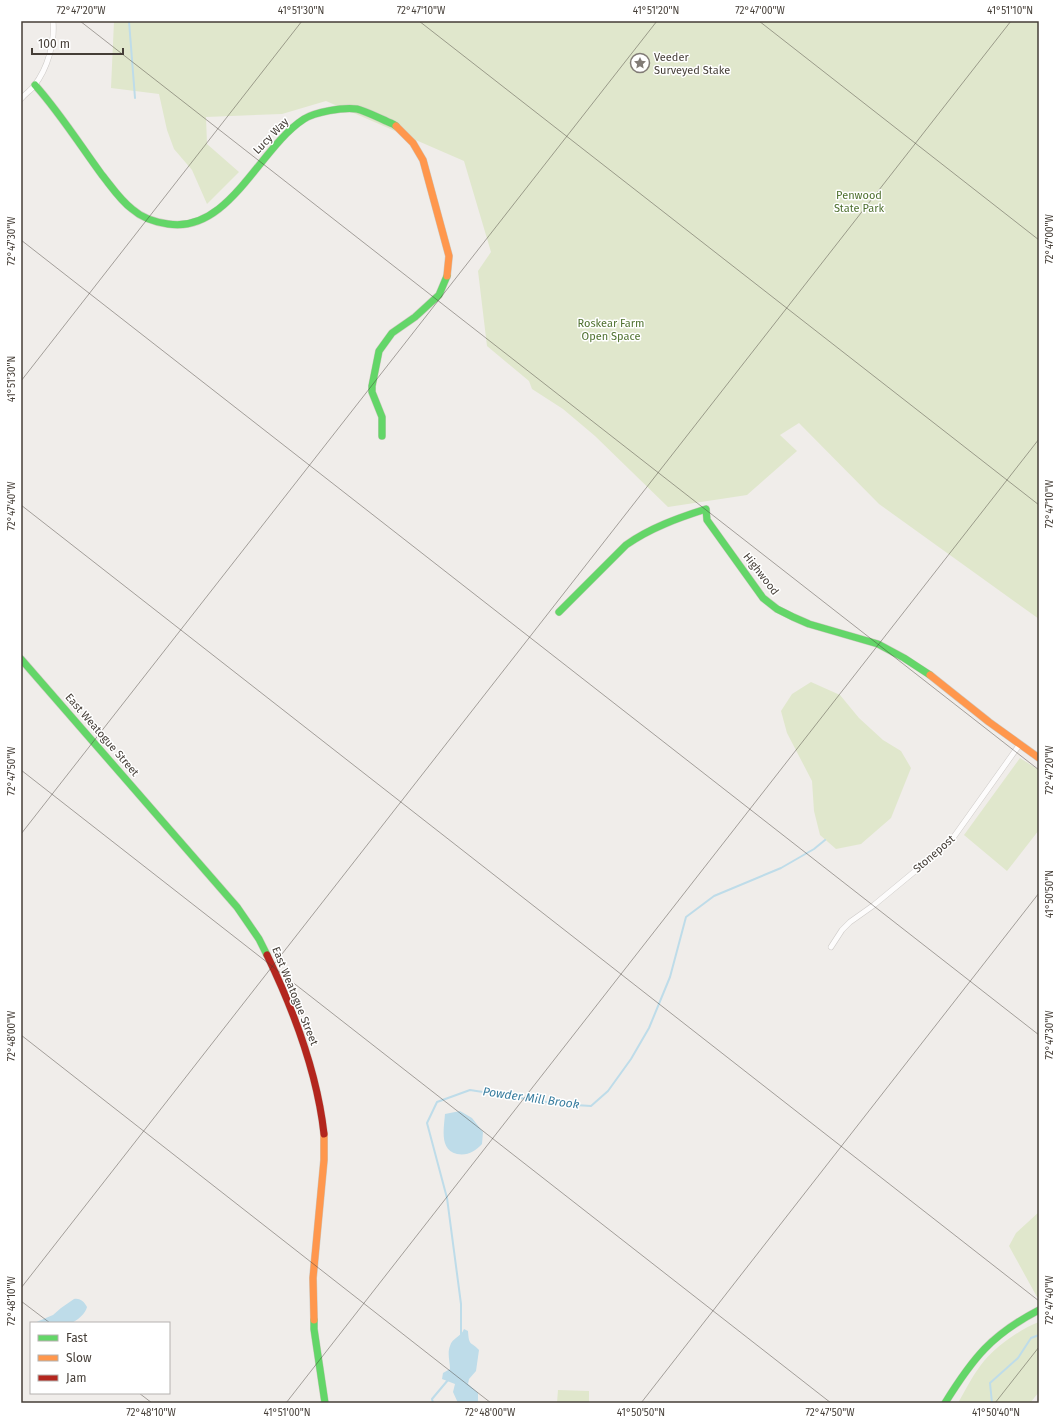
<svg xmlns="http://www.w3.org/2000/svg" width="1060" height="1424" font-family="'Fira Sans',sans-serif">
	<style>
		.green { fill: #e0e7cc }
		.water { fill: #bedce9 }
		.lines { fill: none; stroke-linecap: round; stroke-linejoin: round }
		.stream { stroke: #bedce9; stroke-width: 2 }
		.street-casing { stroke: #cecbc8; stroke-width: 6 }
		.fast-casing { stroke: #cec9c1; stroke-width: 8 }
		.slow-casing { stroke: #cec9c1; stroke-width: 8 }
		.jam-casing { stroke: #cec9c1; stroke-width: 8 }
		.street { stroke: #fdfcfc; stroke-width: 5 }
		.fast { stroke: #63d668; stroke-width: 7 }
		.slow { stroke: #ff974d; stroke-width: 7 }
		.jam { stroke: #b3261e; stroke-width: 7 }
		.ticks { fill: none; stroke: #453e37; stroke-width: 1; stroke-opacity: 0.45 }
		.labels { text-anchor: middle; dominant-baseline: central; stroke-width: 3; stroke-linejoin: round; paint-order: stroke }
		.poi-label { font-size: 11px; fill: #453e37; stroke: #fff; text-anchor: start }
		.street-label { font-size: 11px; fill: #453e37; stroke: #fff }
		.park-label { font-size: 11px; fill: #4f7130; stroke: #fff }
		.water-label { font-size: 12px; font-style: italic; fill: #387d9f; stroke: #fff }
		.neatline { fill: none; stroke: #453e37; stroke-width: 1.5 }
		.ticks-label { font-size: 10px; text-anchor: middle; fill: #453e37 }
	</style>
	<rect width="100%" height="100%" fill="#f0edea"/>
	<path class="green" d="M114,21H1039V619L879,504L799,423L780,435L797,451L747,495L668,507L595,436L563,409L532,389L529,381L487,346L478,271L491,252L464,161L326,101L282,114L206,117L207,144L239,172L207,204L192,170L174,149L167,130L159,94L111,88Z
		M811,682L840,695L859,718L883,740L901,751L911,768L891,818L861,844L836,849L820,835L814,811L812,781L787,733L781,711L792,694Z
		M1020,758L1039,770V830L1007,871L964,835Z
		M1039,1212V1297H1037L1009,1246L1016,1233Z
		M1039,1322V1392L1030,1403H958C966,1389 974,1373 984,1361C997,1346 1020,1329 1039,1322Z
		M558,1390L589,1391V1403H557Z"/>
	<path class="water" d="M460,1111L472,1118L483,1132L482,1144C475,1151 468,1156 457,1154C439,1150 444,1128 445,1114Z
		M74,1299C81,1298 84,1302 87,1307C86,1313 77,1321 71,1323C66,1325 42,1323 34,1323L53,1315L61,1308Z
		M464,1329L468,1331C469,1347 471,1341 479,1350L476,1371L469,1379L468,1384L478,1393V1403H458L453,1392L455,1384L442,1379L443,1373L450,1369C450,1362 447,1353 450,1346C452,1338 461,1337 464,1329Z"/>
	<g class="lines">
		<path class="stream" d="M129,21L135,98
			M461,1336V1304L447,1198L427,1123L437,1102L470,1090L559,1104L591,1106L608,1091L631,1059L649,1028L670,977L686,917L714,896L781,868L814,849L825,840
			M433,1403L432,1399L448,1380
			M992,1403L990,1383L1018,1358L1031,1338L1039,1335"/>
		<g class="street-casing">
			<path id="street" d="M21,99C25,94 31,90 34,86C48,68 55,42 53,21
				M831,947L842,930L850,922L874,905L943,848L953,838L1020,744"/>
		</g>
		<g class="fast-casing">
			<path id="fast" d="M35,85C60,113 80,145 102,175C111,186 120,200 132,209C142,218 154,222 168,224C229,234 259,148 304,119C315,112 343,107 357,109C366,111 383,120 393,124L396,126
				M382,436V417L372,392V386L379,351L392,333L415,317L439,295L447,276
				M559,612L626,545C650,528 678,518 706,509L707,520L763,598L777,609L793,617L809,624L878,644L904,658L930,675
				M21,659L237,907L259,939L267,955
				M314,1320V1329L325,1403
				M945,1403C973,1358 991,1335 1039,1310"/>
		</g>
		<g class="slow-casing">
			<path id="slow" d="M396,126L413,143L423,160L449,256L447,276
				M930,675L989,722L1039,758
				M314,1320L313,1278L324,1160V1134"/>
		</g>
		<g class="jam-casing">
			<path id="jam" d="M267,955C294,1011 317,1071 324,1134"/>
		</g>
		<use href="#street" class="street"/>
		<use href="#fast" class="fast"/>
		<use href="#slow" class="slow"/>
		<use href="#jam" class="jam"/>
	</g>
	<path class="ticks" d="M80,21L1039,770M419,21L1039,505M759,21L1039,240M21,240L1039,1035M21,381L302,21M21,505L1039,1301M21,770L831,1403M21,834L657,21M21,1035L491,1403M21,1288L1011,21M21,1301L50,1323M139,1393L152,1403M286,1403L1039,439M641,1403L1039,893M995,1403L1039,1347"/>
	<defs>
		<g id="sight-ring" transform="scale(1)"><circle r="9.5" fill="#fff" stroke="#817b76" stroke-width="1.5"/><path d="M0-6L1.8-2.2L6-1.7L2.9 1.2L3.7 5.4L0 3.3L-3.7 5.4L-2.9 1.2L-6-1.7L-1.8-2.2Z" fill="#817b76"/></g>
	</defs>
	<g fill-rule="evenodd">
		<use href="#sight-ring" x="640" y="63"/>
	</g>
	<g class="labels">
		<g class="poi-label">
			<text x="654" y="57">Veeder<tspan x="654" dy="13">Surveyed Stake</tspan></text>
		</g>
		<g class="street-label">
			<text transform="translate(271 136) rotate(-46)">Lucy Way</text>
			<text transform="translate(761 574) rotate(52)">Highwood</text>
			<text transform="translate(102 735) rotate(49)">East Weatogue Street</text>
			<text transform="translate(934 854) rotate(-41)">Stonepost</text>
			<text transform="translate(295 996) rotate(68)">East Weatogue Street</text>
		</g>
		<g class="park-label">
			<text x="859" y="195">Penwood<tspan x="859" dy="13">State Park</tspan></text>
			<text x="611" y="323">Roskear Farm<tspan x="611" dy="13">Open Space</tspan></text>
		</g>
		<g class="water-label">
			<text transform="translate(531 1098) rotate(8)">Powder Mill Brook</text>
		</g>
	</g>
	<rect width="1060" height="1424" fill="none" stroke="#ffffff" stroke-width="44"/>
	<rect x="30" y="1322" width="140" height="72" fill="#ffffff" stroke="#b5b2af"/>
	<rect x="38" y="1335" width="20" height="6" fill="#63d668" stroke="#b5b2af"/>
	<text x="66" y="1342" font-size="12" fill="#453e37">Fast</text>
	<rect x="38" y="1355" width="20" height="6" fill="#ff974d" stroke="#b5b2af"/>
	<text x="66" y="1362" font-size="12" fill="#453e37">Slow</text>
	<rect x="38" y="1375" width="20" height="6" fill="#b3261e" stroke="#b5b2af"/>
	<text x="66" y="1382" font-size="12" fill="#453e37">Jam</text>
	<path d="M32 48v6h91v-6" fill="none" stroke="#453e37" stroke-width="2"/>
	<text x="38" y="48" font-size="12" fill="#453e37" stroke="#ffffff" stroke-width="3" paint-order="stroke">100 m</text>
	<rect x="22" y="22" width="1016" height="1380" class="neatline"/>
	<g class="ticks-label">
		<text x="81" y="14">72°47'20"W</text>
		<text x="301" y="14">41°51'30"N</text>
		<text x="421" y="14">72°47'10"W</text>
		<text x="656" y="14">41°51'20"N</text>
		<text x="760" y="14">72°47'00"W</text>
		<text x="1010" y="14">41°51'10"N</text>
		<text transform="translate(1049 239) rotate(-90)" y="4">72°47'00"W</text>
		<text transform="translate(11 241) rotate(-90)" y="4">72°47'30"W</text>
		<text transform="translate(11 379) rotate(-90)" y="4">41°51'30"N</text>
		<text transform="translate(1049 504) rotate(-90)" y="4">72°47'10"W</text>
		<text transform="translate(11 506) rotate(-90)" y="4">72°47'40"W</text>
		<text transform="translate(1049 770) rotate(-90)" y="4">72°47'20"W</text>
		<text transform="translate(11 771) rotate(-90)" y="4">72°47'50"W</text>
		<text transform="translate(1049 894) rotate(-90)" y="4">41°50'50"N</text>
		<text transform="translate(1049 1035) rotate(-90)" y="4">72°47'30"W</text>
		<text transform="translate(11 1036) rotate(-90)" y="4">72°48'00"W</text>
		<text transform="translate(1049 1300) rotate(-90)" y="4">72°47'40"W</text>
		<text transform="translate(11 1301) rotate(-90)" y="4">72°48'10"W</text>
		<text x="151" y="1416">72°48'10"W</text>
		<text x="287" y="1416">41°51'00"N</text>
		<text x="490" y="1416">72°48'00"W</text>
		<text x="641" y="1416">41°50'50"N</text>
		<text x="830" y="1416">72°47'50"W</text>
		<text x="996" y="1416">41°50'40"N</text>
	</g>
</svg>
